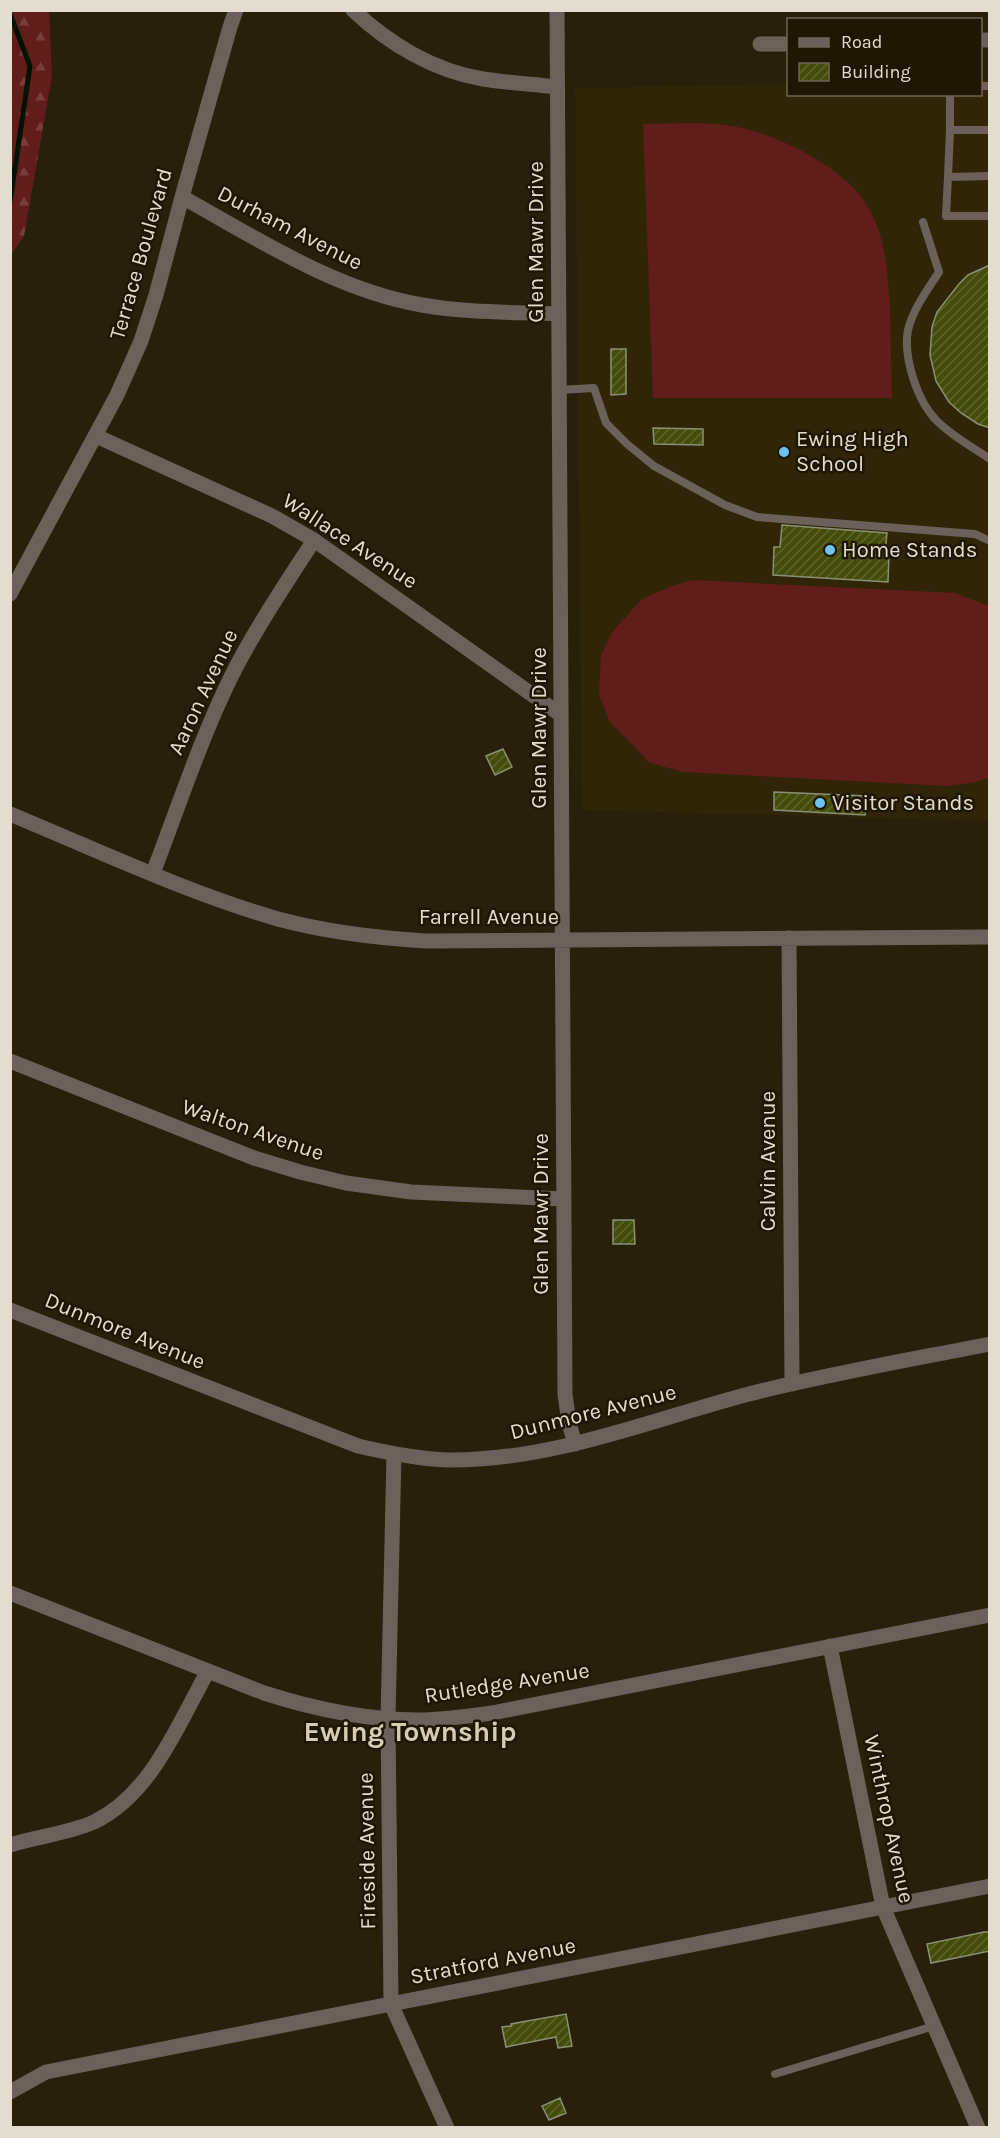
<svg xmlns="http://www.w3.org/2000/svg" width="1000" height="2138" font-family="Karla,sans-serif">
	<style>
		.built { fill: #302507 }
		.forest { fill: url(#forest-firs) }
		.pitch { fill: #601d19 }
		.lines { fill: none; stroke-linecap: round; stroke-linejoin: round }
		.stream { stroke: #011203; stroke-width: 5 }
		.building { fill: url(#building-hatch); stroke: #8a9077; stroke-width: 1.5 }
		.lane { stroke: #6b615a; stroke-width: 8 }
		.street { stroke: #6b615a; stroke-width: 15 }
		.poi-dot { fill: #6fc2f4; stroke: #1f1703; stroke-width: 2 }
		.labels { text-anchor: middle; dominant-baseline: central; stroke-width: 5; stroke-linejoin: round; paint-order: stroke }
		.street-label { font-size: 22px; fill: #e3ddd0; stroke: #1f1703 }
		.poi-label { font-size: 22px; fill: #e3ddd0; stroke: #1f1703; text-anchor: start }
		.district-label { font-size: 28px; font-weight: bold; fill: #d8cdb3; stroke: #1f1703 }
	</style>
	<defs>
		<pattern id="forest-firs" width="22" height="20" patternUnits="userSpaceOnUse" patternTransform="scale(1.5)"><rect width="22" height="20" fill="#601d19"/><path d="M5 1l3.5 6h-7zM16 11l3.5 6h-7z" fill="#773d39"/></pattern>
		<pattern id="building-hatch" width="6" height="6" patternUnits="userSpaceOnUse" patternTransform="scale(1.5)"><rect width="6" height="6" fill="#444c09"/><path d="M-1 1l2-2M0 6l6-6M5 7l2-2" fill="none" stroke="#5f652c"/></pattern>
	</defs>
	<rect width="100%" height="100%" fill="#29200b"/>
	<path class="built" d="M981,80H989V821L582,810L575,88L788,84V94H980Z"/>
	<path class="forest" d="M11,10L49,11L52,76L24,236L11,255Z"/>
	<path class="pitch" d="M643,124C667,124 692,122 716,124C759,127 813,152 845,180C863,195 877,219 882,242C893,291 890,347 892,398H653Z
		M693,580L955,593L989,606V778L976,782L948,786L683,772L650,763L610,722L599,695L601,655L612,632L642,599L672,586Z"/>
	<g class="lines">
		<path class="stream" d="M10,14L30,66L10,202"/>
	</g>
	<path class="building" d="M990,265V428L978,424L961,413L949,402L936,381L930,355L932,327L937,312L959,284L968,275Z
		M611,349H626V394L611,395Z
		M653,428L703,429V445L654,444Z
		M782,525L887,533L885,553L889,554L888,582L773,575L774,547H780Z
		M503,749L512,767L495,775L486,756Z
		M774,792L867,796L865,815L774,810Z
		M613,1220H634L635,1244H613Z
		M984,1932H990V1951L931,1963L927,1944Z
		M566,2014L572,2046L558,2048L556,2037L506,2047L502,2027L511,2026V2024Z
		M560,2098L566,2113L549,2120L542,2106Z"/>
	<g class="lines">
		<path class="lane" d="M980,86H990
			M950,130V94
			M990,176L948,177L946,216H990
			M948,177L950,130H990
			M923,222L939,272C928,289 913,309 908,330C903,357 917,401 937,421C952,436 972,447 990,459
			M559,390L594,388L606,423L627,444L654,466L725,505L757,517L975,534L990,541
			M775,2074L934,2026"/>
		<path class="street" d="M353,10C389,44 434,71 483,79C508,83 533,84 557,87
			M557,10L565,1394L569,1423L575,1444
			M980,40H990
			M760,44H788
			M182,197C258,239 335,290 422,305C467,313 513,312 559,314
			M96,436L272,516L314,540L561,715
			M10,594L117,395L141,341L156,295L182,197L230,27L236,10
			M10,814C97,850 188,893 278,919C326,932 377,938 426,941L990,937
			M153,873C178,808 200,740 231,677C255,629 285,585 314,540
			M789,938L792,1384
			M10,1061L254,1158L300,1172L346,1183L411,1192L564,1199
			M10,1310L358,1446C388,1453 417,1459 448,1460C552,1461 650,1420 749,1394C828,1374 909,1360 990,1344
			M394,1455L388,1718L391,2004L447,2128
			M10,1593L264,1693C314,1709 365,1720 418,1720C443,1720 468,1716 492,1713L990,1615
			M830,1646L883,1907L978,2128
			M10,1845C38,1836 67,1834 94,1822C152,1794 178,1724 208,1671
			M10,2092L46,2072L990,1886"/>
	</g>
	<g class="poi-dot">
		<circle cx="784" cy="452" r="6"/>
		<circle cx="830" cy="550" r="6"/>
		<circle cx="820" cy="803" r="6"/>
	</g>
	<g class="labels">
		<g class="street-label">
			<text transform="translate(290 228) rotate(27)">Durham Avenue</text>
			<text transform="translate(536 242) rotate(-90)">Glen Mawr Drive</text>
			<text transform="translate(141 254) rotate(-74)">Terrace Boulevard</text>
			<text transform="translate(350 541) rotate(33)">Wallace Avenue</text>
			<text transform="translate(203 692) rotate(-65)">Aaron Avenue</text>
			<text transform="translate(539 728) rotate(-90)">Glen Mawr Drive</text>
			<text x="489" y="917">Farrell Avenue</text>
			<text transform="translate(253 1130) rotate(19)">Walton Avenue</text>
			<text transform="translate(768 1161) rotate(-90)">Calvin Avenue</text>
			<text transform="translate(541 1214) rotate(-90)">Glen Mawr Drive</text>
			<text transform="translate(125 1331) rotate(22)">Dunmore Avenue</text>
			<text transform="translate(593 1412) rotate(-14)">Dunmore Avenue</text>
			<text transform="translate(507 1683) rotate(-9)">Rutledge Avenue</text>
			<text transform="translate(889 1819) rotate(78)">Winthrop Avenue</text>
			<text transform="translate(367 1851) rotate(-91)">Fireside Avenue</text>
			<text transform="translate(493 1961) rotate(-11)">Stratford Avenue</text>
		</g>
		<g class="poi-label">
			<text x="796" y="439">Ewing High<tspan x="796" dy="25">School</tspan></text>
			<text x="842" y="550">Home Stands</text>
			<text x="832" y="803">Visitor Stands</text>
		</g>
		<g class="district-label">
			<text x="410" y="1731">Ewing Township</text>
		</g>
	</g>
	<rect width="1000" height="2138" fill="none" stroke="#e3ddd0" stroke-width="24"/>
	<rect x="787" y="18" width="195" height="78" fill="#1f1703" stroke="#6d6655" stroke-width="1.5"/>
	<rect x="799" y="38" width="30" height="9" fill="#6b615a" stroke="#6d6655" stroke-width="1.5"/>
	<text x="841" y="48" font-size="18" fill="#e3ddd0">Road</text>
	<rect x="799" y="63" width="30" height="18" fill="url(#building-hatch)" stroke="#6d6655" stroke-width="1.5"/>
	<text x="841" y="78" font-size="18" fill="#e3ddd0">Building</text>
</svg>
